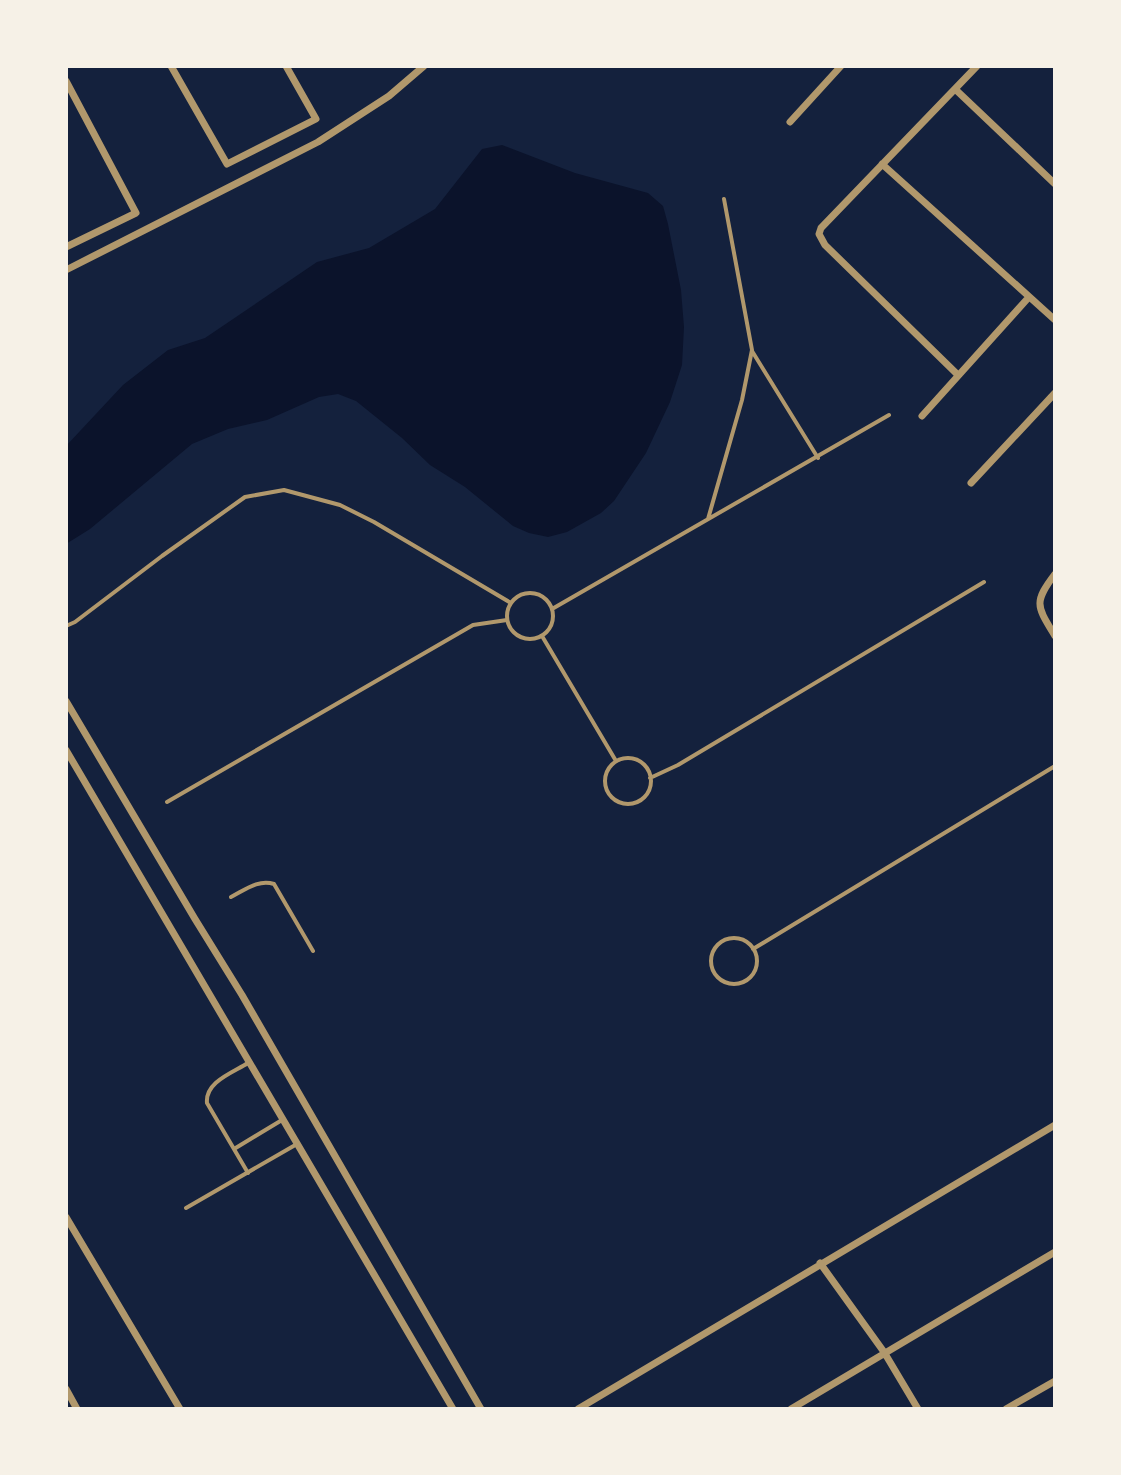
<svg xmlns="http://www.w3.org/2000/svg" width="1121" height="1475" font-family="'Sofia Sans Condensed',sans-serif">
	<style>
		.water { fill: #0b132b }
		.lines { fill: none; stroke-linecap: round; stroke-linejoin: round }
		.service { stroke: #b1986c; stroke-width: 4 }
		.minor { stroke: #b1986c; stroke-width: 7 }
	</style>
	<rect width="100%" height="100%" fill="#14213d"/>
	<path class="water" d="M502,145L575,173L648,193L663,206L668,224L681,290L684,327L682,365L670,402L646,453L614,501L601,513L567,532L548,537L529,533L513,526L465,487L430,465L402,438L356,401L338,394L319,397L267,420L228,429L192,444L90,529L66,544V446L123,385L168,350L205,338L317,262L369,248L435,209L482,149Z"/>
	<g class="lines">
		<path class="service" d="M752,351L818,458
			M708,519L742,400L752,350L724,199
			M507 616a23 23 0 1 1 46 0a23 23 0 1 1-46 0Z
			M552,609L889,415
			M66,626L75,622L162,556L245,497L284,490L340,505L374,522L511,603
			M542,636L616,761
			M605 781a23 23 0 1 1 46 0a23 23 0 1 1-46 0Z
			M650,778L678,765L984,582
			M167,802L473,625L507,620
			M231,897C245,890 258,879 274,884L313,951
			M711 961a23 23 0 1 1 46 0a23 23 0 1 1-46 0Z
			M753,949L1055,766
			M248,1063C232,1073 205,1082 207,1103L248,1173
			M234,1149L282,1120
			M186,1208L297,1144"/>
		<path class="minor" d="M171,66L227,164L316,119L286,66
			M66,81L136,213L66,247
			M955,89L1055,184
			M790,122L841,66
			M882,164L1055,320
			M66,270L318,142L389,96L424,66
			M958,375L825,245L819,234L821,228L977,66
			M922,416L1029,297
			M971,483L1055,393
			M1055,574C1033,603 1037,606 1055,636
			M66,701L195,919L242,995L481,1409
			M66,750L453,1409
			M66,1217L180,1409
			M820,1263L884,1352L918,1409
			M66,1389L77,1409
			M578,1409L1055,1125
			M791,1409L1055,1252
			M1006,1409L1055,1381"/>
	</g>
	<rect width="1121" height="1475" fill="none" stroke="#f6f1e7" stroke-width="136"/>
</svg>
